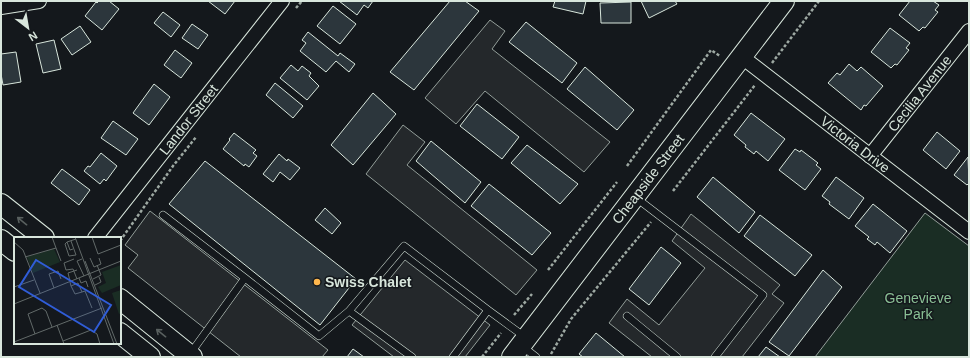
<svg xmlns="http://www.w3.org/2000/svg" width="970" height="358" font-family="Arial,sans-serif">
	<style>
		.green { fill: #1a2d24; stroke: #939e99 }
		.parking { fill: #24282b; stroke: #939e99 }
		.building { fill: #2c363c; stroke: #d8e6dc }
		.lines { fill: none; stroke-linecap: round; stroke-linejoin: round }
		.lane-casing { stroke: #d8e6dc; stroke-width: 8 }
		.street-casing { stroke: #d8e6dc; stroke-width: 16 }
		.secondary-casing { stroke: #d8e6dc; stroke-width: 22 }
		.path { stroke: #9da8a2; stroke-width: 2.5; stroke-dasharray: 3 2; stroke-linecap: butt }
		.lane { stroke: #14181c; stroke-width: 7 }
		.street { stroke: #14181c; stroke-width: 14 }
		.secondary { stroke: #14181c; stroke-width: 20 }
		.oneway { stroke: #59605f }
		.poi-dot { fill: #ffb74d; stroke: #14181c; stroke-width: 1.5 }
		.labels { text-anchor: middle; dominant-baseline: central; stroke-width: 3; stroke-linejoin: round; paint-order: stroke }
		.street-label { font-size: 14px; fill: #d8e6dc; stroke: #14181c }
		.poi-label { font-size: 14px; font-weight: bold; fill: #d8e6dc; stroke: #14181c; text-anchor: start }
		.park-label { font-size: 14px; fill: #8ac095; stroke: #14181c }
		.inset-road { fill: none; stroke: #626a69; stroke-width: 1 }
		.view { fill: #305dd8; fill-opacity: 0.15; stroke: #305dd8; stroke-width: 2 }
		.inset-edge { fill: none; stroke: #d8e6dc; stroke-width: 2 }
	</style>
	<rect width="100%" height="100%" fill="#14181c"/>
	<path class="green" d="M925,213L969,246V357H815Z"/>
	<path class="parking" d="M490,20L505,31L492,49L610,142L584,172L485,91L456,124L425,98Z
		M403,125L425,142L407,165L537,270L516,295L366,174Z
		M150,211L328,350L322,357H241L128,268L138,255L125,245Z
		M691,214L780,285L772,294L784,303L742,357H652L609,323L627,299L659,325L705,268L672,241Z
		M405,260L490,325L465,357H394L352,325Z"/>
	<path class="building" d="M99,1H109L119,9L102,30L85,16L96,2L97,3Z
		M208,1H235L225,14Z
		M339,1H373L368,8L364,5L357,15Z
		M450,1H465L479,11L414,90L390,72Z
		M555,1H586L583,14L553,7Z
		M641,1H675L677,4L649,18Z
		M910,1H933L939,5L935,10L938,12L925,28L923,27L919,31L899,15Z
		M631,2V23H601L600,3Z
		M333,6L356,24L340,44L317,26Z
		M163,12L180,25L171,37L154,23Z
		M526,22L577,63L562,83L509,42Z
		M192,24L208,35L198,49L182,38Z
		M80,26L91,42L72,55L61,39Z
		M890,28L910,43L906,48L909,50L897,65L895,64L891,68L871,52Z
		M308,32L338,56L340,53L355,64L349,72L336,61L326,72L300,51L306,43L302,40Z
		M54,40L61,69L43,73L36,44Z
		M175,50L192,63L181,78L164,65Z
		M16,52L21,82L3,85L1,74V54Z
		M849,64L857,71L861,67L883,86L866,106L864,105L861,110L828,83L837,73L840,75Z
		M291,65L298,71L302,66L311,73L309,76L319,86L307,100L280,78Z
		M585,67L634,110L617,130L567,89Z
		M275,83L303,106L293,118L266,95Z
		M154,84L170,97L149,125L133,113Z
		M373,93L396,114L353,165L331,145Z
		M477,104L519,137L502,159L460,126Z
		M751,113L785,139L768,161L756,151L754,154L745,147L746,145L734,135Z
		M113,121L138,139L126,155L101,138Z
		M937,132L960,151L946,169L923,150Z
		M234,133L256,150L253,153L257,156L249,167L245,164L244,166L223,149L230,140L229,139Z
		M431,141L481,182L465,203L416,161Z
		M527,145L578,184L560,204L511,163Z
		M795,149L800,152L801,150L818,163L816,165L821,169L805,190L779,170Z
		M101,153L117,166L106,181L104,179L100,184L84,171L88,166L90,167Z
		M279,154L287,161L288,159L300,168L290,180L280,172L273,182L263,174Z
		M968,157L969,183L967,185L954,175Z
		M205,161L356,279L320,325L169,204Z
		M62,169L90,190L79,205L51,183Z
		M713,177L755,212L739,233L697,197Z
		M836,177L864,198L849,219L829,204L830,202L822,196Z
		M489,184L551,233L532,255L471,206Z
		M873,204L907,231L890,253L877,242L875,245L867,239L869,237L855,226Z
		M325,208L341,223L332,234L315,220Z
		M760,215L812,255L795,276L744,236Z
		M661,247L681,263L649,305L629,289Z
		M823,270L842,287L789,356L769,342Z
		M596,333L625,357H583L579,354Z
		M766,347L780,357H758Z
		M353,349L364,357H347Z"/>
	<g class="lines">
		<g class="lane-casing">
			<path id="lane" d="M635,197L763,295L715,357
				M163,215L245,278L319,336L349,311L412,357
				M349,311L404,246L488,310
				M627,316L677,357
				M522,346L536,357
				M190,354L245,278
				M453,357L488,310L525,337"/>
		</g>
		<g class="street-casing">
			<g id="street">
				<path d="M1,7L39,1"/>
				<path id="s1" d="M742,57L969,232"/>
				<path id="s2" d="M870,156L969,31"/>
				<path id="s3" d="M95,238L282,1"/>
			</g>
		</g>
		<g class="secondary-casing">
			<g id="secondary">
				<path d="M1,204L44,238"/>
				<path d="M1,240L15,251"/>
				<path d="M120,299L192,357"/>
				<path d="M120,333L150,357"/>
				<path id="s4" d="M512,357L784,1"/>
			</g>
		</g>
		<path class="path" d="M296,8L302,1
			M772,63L819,1
			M627,166L711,50L720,56
			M673,191L755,85
			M120,241L173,166L196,137
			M548,270L617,182
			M514,315L532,294
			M551,354L571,319L651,222
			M482,357L501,333"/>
		<use href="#lane" class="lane"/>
		<use href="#street" class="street"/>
		<use href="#secondary" class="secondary"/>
	</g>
	<defs><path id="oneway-shaft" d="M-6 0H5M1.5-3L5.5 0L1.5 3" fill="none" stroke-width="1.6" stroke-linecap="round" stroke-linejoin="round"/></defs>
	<g class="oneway">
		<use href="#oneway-shaft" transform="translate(22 221) rotate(-141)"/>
		<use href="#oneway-shaft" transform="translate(161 333) rotate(-141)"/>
	</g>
	<circle class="poi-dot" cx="317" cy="282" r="4"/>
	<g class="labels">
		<g class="street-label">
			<text stroke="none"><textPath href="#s2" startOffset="80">Cecilia Avenue</textPath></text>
			<text stroke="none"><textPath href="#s3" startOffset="151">Landor Street</textPath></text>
			<text stroke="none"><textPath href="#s1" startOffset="143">Victoria Drive</textPath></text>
			<text stroke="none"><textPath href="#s4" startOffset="224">Cheapside Street</textPath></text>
		</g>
		<g class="poi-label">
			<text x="325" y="282">Swiss Chalet</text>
		</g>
		<g class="park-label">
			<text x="918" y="298">Genevieve<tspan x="918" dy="16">Park</tspan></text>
		</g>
	</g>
	<g transform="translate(14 237)">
		<rect width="107" height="107" fill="#14181c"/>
		<path d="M40,12L46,25L19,36L13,20ZM107,28V48L88,56L84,50L92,46L88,35ZM107,53V76L105,77L98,56Z" fill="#1a2d24"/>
		<path class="inset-road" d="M61,0L100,107M78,0L84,17L107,8M0,5L9,13L26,56M53,5L51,7L55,19L62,18L57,4M42,11L47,24M59,12L56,13L53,5L62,2M11,20L42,11L38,0M76,21L80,30L87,27L85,21M60,22L50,26L52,33L59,32L63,42M68,22L63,24L70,39M71,24L103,107M65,41L67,46L72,44L74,50M79,42L87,38L83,28M56,44L54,36L63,33M56,45L57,49L64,46L68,55L71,54L78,71M81,48L87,45L85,40M57,49L61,57L68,55M0,50L20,43M40,51L35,37L44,34L47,42M0,67L107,24M43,88L50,107M21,97L14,77L28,71L32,74L38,90M49,104L77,93L83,97L86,107M0,105L88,71"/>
		<path class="view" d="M22,23L97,68L80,95L5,50Z"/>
		<rect width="107" height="107" class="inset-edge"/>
	</g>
	<rect width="970" height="358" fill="none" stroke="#d8e6dc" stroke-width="4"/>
	<g transform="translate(28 28) rotate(149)" stroke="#14181c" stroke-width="3" paint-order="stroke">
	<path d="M0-3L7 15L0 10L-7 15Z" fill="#d8e6dc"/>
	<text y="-6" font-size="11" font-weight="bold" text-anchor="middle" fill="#d8e6dc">N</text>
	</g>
</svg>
